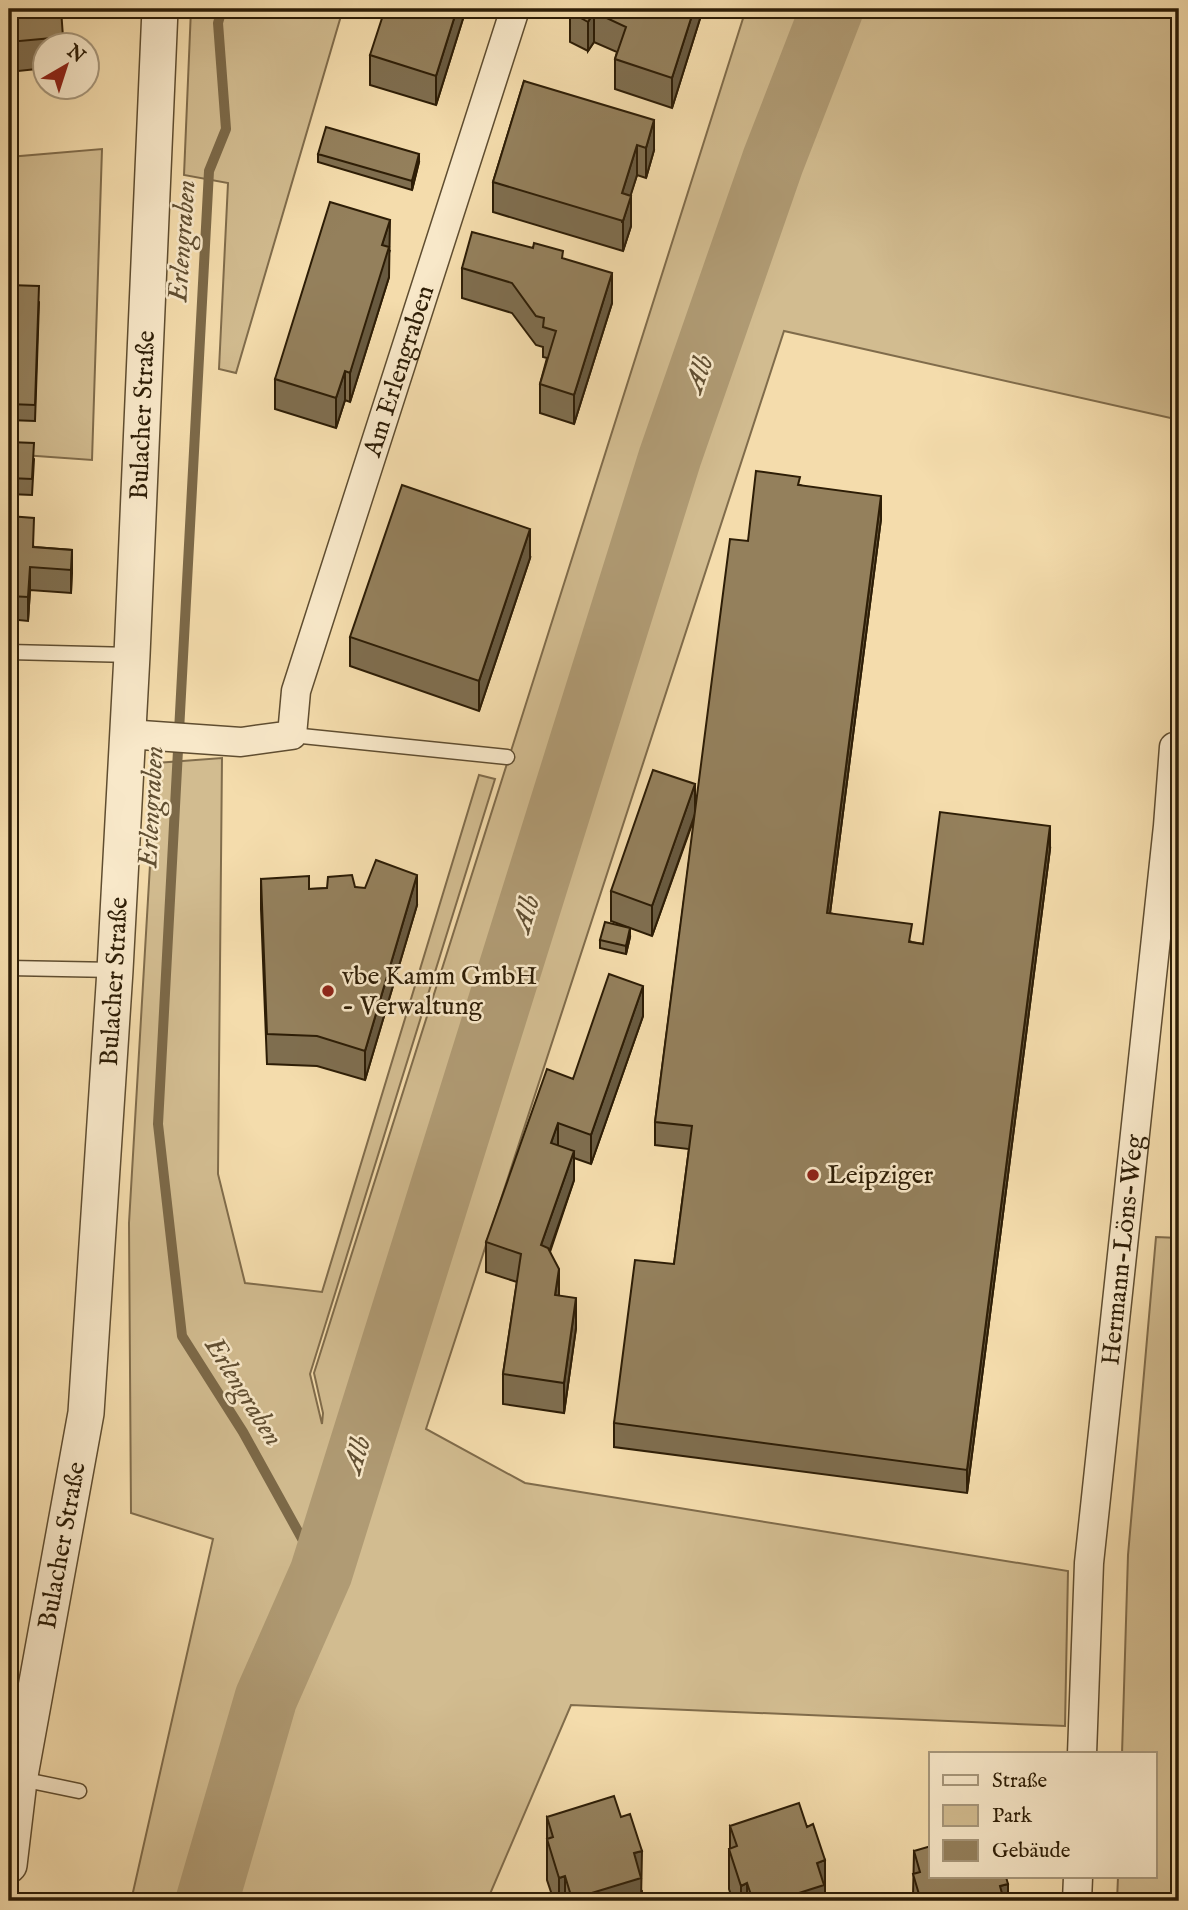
<svg xmlns="http://www.w3.org/2000/svg" width="1188" height="1910" font-family="'IM FELL English',serif">
	<style>
		.green { fill: #d2bc90; stroke: #806c4b; stroke-width: 2 }
		.lines { fill: none; stroke-linecap: round; stroke-linejoin: round }
		.stream { stroke: #7c6948; stroke-width: 10 }
		.river { stroke: #b09b74; stroke-width: 63 }
		.service-casing { stroke: #5f4d30; stroke-width: 17 }
		.minor-casing { stroke: #5f4d30; stroke-width: 31 }
		.tertiary-casing { stroke: #5f4d30; stroke-width: 38 }
		.service { stroke: #f8e8c9; stroke-width: 14 }
		.minor { stroke: #f8e8c9; stroke-width: 28 }
		.tertiary { stroke: #f8e8c9; stroke-width: 35 }
		.wall { fill: #7f6e4f; stroke: #2d1d06; stroke-width: 2 }
		.shaded-wall { fill: #685a40; stroke: #2d1d06; stroke-width: 2 }
		.building { fill: #94805c; stroke: #2d1d06; stroke-width: 2 }
		.poi-dot { fill: #8f2418; stroke: #f8e8c9; stroke-width: 2.5 }
		.labels { text-anchor: middle; dominant-baseline: central; stroke-width: 5; stroke-linejoin: round; paint-order: stroke }
		.street-label { font-size: 26px; fill: #2d1d06; stroke: #f8e8c9 }
		.poi-label { font-size: 26px; fill: #2d1d06; stroke: #f8e8c9; text-anchor: start }
		.water-label { font-size: 28px; font-style: italic; fill: #614f32; stroke: #f8e8c9 }
	</style>
	<rect width="100%" height="100%" fill="#f4dcac"/>
	<filter id="stains"><feTurbulence type="fractalNoise" baseFrequency=".00286" numOctaves="4"/><feColorMatrix values="0 0 0 0 .2 0 0 0 0 .09 0 0 0 0 .02 0 0 0 .5 -.17"/></filter>
	<radialGradient id="worn" r=".72"><stop offset=".6" stop-color="#630" stop-opacity="0"/><stop offset="1" stop-color="#630" stop-opacity=".3"/></radialGradient>
	<path class="green" d="M191,9H343L236,373L219,369L228,183L184,175Z
		M746,9H1179L1175,419L784,331L426,1429L525,1483L1068,1571L1065,1726L571,1705L487,1901H131L213,1539L131,1513L129,1223L156,763L222,758L218,1174L245,1283L322,1292L479,775L495,779L310,1374L322,1424L323,1413L314,1373Z
		M102,149L92,460L9,454V157Z
		M1156,1237L1179,1238V1901H1117L1118,1877H1155V1754H1122L1128,1555Z"/>
	<g class="lines">
		<path class="stream" d="M222,9L218,23L226,129L209,171L158,1124L182,1336L243,1432L321,1573"/>
		<path class="river" d="M207,1901L266,1698L321,1573L670,457L773,161L832,9"/>
		<g class="service-casing">
			<path id="service" d="M9,652L132,655
				M292,735L507,757
				M9,968L115,970
				M21,1779L79,1791"/>
		</g>
		<g class="minor-casing">
			<g id="minor">
				<path id="s1" d="M127,734L241,742L292,735L296,691L515,9"/>
				<path id="s2" d="M1082,1754L1089,1563L1168,826L1174,747"/>
				<path d="M1077,1901L1078,1877"/>
			</g>
		</g>
		<g class="tertiary-casing">
			<g id="tertiary">
				<path id="s3" d="M9,1865L19,1781L86,1413L115,970L132,655L160,9"/>
			</g>
		</g>
		<use href="#service" class="service"/>
		<use href="#minor" class="minor"/>
		<use href="#tertiary" class="tertiary"/>
	</g>
	<path class="wall" d="M9,9L63,37V46H46V68L9,72Z
		M466,9L436,105L370,85V55Z
		M570,9H703L672,108L615,89V59L617,52L594,42L588,51L570,42Z
		M524,81L654,150L646,178L637,175L630,196L631,226L623,251L493,212V182Z
		M318,154L419,162L412,190L318,162Z
		M390,250L389,253V277L350,402L345,400L336,428L275,409V379Z
		M563,259L612,303L574,424L540,413V384L547,358L543,357V347L536,345L512,313L462,298V268Z
		M9,285L39,302L35,421L9,420Z
		M9,442L34,459L32,495L9,494Z
		M800,485L881,519L830,913L912,942L923,944L1050,849L967,1493L614,1447V1423L674,1264L689,1149L655,1145V1122L695,816L652,936L611,921V891L695,810L748,541Z
		M9,516L34,547L72,550L71,593L30,590L28,621L9,619Z
		M530,558L479,711L350,666V637Z
		M261,879L309,889L355,887L417,905L365,1080L317,1066L267,1064L261,909Z
		M630,937L626,954L600,948V940Z
		M643,1016L591,1164L574,1158V1180L550,1252L559,1295L576,1328L564,1413L503,1404V1374L517,1282L486,1272V1242L573,1079Z
		M547,1817L642,1891L641,1901H554L547,1880Z
		M730,1826L825,1900L824,1901H733L729,1889V1849L730,1848Z
		M914,1851L1008,1901H914L913,1897Z"/>
	<path class="shaded-wall" d="M457,9H466L436,105V76Z
		M694,9H703L672,108V78Z
		M594,12V42L588,51V22Z
		M654,120V150L646,178V148Z
		M637,145V175L622,223V193Z
		M419,154V162L412,190V181Z
		M631,196V226L623,251V221Z
		M390,220L389,277L350,402V373L382,245Z
		M612,273V303L574,424V395Z
		M345,371V400L336,428V398Z
		M881,496V519L827,936V913Z
		M530,529V558L479,711V681Z
		M72,550V573L71,593V570Z
		M30,567V590L28,621V597Z
		M695,784V814L652,936V906Z
		M1050,826V849L967,1493V1470Z
		M417,875V905L365,1080V1051Z
		M630,928V937L626,954V946Z
		M643,986V1016L591,1164V1135Z
		M558,1123V1153L551,1143Z
		M574,1151V1180L541,1275V1245Z
		M559,1269V1298L555,1295Z
		M576,1298V1328L564,1413V1383Z
		M642,1851L641,1901H572V1899L634,1853Z
		M825,1860V1900L824,1901H774L817,1863Z
		M565,1876V1901H559V1878Z
		M747,1883V1901H741V1886Z
		M1008,1884V1901H1000V1886Z"/>
	<path class="building" d="M9,9H61L63,37L9,42Z
		M385,9H457L436,76L370,55Z
		M570,9H694L672,78L615,59L626,27L594,12L588,22L570,12Z
		M524,81L654,120L646,148L637,145L622,193L631,196L623,221L493,182Z
		M326,127L419,154L412,181L318,154Z
		M330,202L390,220L382,245L389,247L350,373L345,371L336,398L275,379Z
		M472,232L533,248L534,243L563,251L562,258L612,273L574,395L540,384L556,331L543,327L544,318L536,316L512,283L462,268Z
		M9,285L39,286L35,405L9,404Z
		M9,442L34,443L32,479L9,478Z
		M756,471L800,477L798,485L881,496L827,913L912,924L909,942L923,944L940,812L1050,826L967,1470L614,1423L635,1260L674,1264L692,1126L655,1122L730,539L748,541Z
		M402,485L530,529L479,681L350,637Z
		M9,516L34,518L33,547L72,550L71,570L30,567L28,597L9,596Z
		M653,770L695,784L652,906L611,891Z
		M376,860L417,875L365,1051L317,1036L267,1034L261,879L309,876V889L327,888L328,877L352,875L355,887L365,888Z
		M605,922L630,928L626,946L600,940Z
		M609,974L643,986L591,1135L558,1123L551,1143L574,1151L541,1245L548,1248L559,1269L555,1295L576,1298L564,1383L503,1374L521,1254L486,1242L547,1069L573,1079Z
		M614,1796L621,1817L630,1814L642,1851L634,1853L641,1878L572,1899L565,1876L559,1878L547,1839L553,1837L547,1817Z
		M799,1803L807,1827L813,1824L825,1860L817,1863L824,1885L774,1901H753L747,1883L741,1886L729,1849L737,1846L730,1826Z
		M931,1846V1877H1006L1008,1884L1000,1886L1004,1901H921L913,1874L920,1872L914,1851Z"/>
	<g class="poi-dot">
		<circle cx="328" cy="991" r="7"/>
		<circle cx="813" cy="1175" r="7"/>
	</g>
	<g class="labels">
		<g class="street-label">
			<text stroke="none"><textPath href="#s1" startOffset="546">Am Erlengraben</textPath></text>
			<text stroke="none"><textPath href="#s3" startOffset="1458">Bulacher Straße</textPath></text>
			<text stroke="none"><textPath href="#s3" startOffset="891">Bulacher Straße</textPath></text>
			<text stroke="none"><textPath href="#s2" startOffset="506">Hermann-Löns-Weg</textPath></text>
			<text stroke="none"><textPath href="#s3" startOffset="324">Bulacher Straße</textPath></text>
		</g>
		<g class="poi-label">
			<text x="342" y="976">vbe Kamm GmbH<tspan x="342" dy="30">- Verwaltung</tspan></text>
			<text x="827" y="1175">Leipziger</text>
		</g>
		<g class="water-label">
			<text transform="translate(183 241) rotate(-86)">Erlengraben</text>
			<text transform="translate(700 374) rotate(-70)">Alb</text>
			<text transform="translate(152 807) rotate(-87)">Erlengraben</text>
			<text transform="translate(527 914) rotate(-73)">Alb</text>
			<text transform="translate(243 1392) rotate(58)">Erlengraben</text>
			<text transform="translate(358 1455) rotate(-73)">Alb</text>
		</g>
	</g>
	<rect width="1188" height="1910" fill="none" stroke="#f4dcac" stroke-width="35"/>
	<rect x="10" y="10" width="1167" height="1889" fill="none" stroke="#2d1d06" stroke-width="3.5"/>
	<rect x="18" y="18" width="1153" height="1875" fill="none" stroke="#2d1d06" stroke-width="2"/>
	<rect x="929" y="1752" width="228" height="126" fill="#f8e8c9" stroke="#a7977b" stroke-width="2"/>
	<rect x="943" y="1775" width="35" height="10" fill="#f8e8c9" stroke="#a7977b" stroke-width="2"/>
	<text x="992" y="1787" font-size="21" fill="#2d1d06">Straße</text>
	<rect x="943" y="1805" width="35" height="21" fill="#d2bc90" stroke="#a7977b" stroke-width="2"/>
	<text x="992" y="1822" font-size="21" fill="#2d1d06">Park</text>
	<rect x="943" y="1840" width="35" height="21" fill="#94805c" stroke="#a7977b" stroke-width="2"/>
	<text x="992" y="1857" font-size="21" fill="#2d1d06">Gebäude</text>
	<g transform="translate(66 66) rotate(39)"><circle r="33" fill="#f8e8c9" stroke="#a7977b" stroke-width="2"/>
	<path d="M0-5L12 26L0 18L-12 26Z" fill="#8f2418"/>
	<text y="-10" font-size="19" font-weight="bold" text-anchor="middle" fill="#2d1d06">N</text>
	</g>
	<rect width="100%" height="100%" filter="url(#stains)"/>
	<rect width="100%" height="100%" fill="url(#worn)"/>
</svg>
